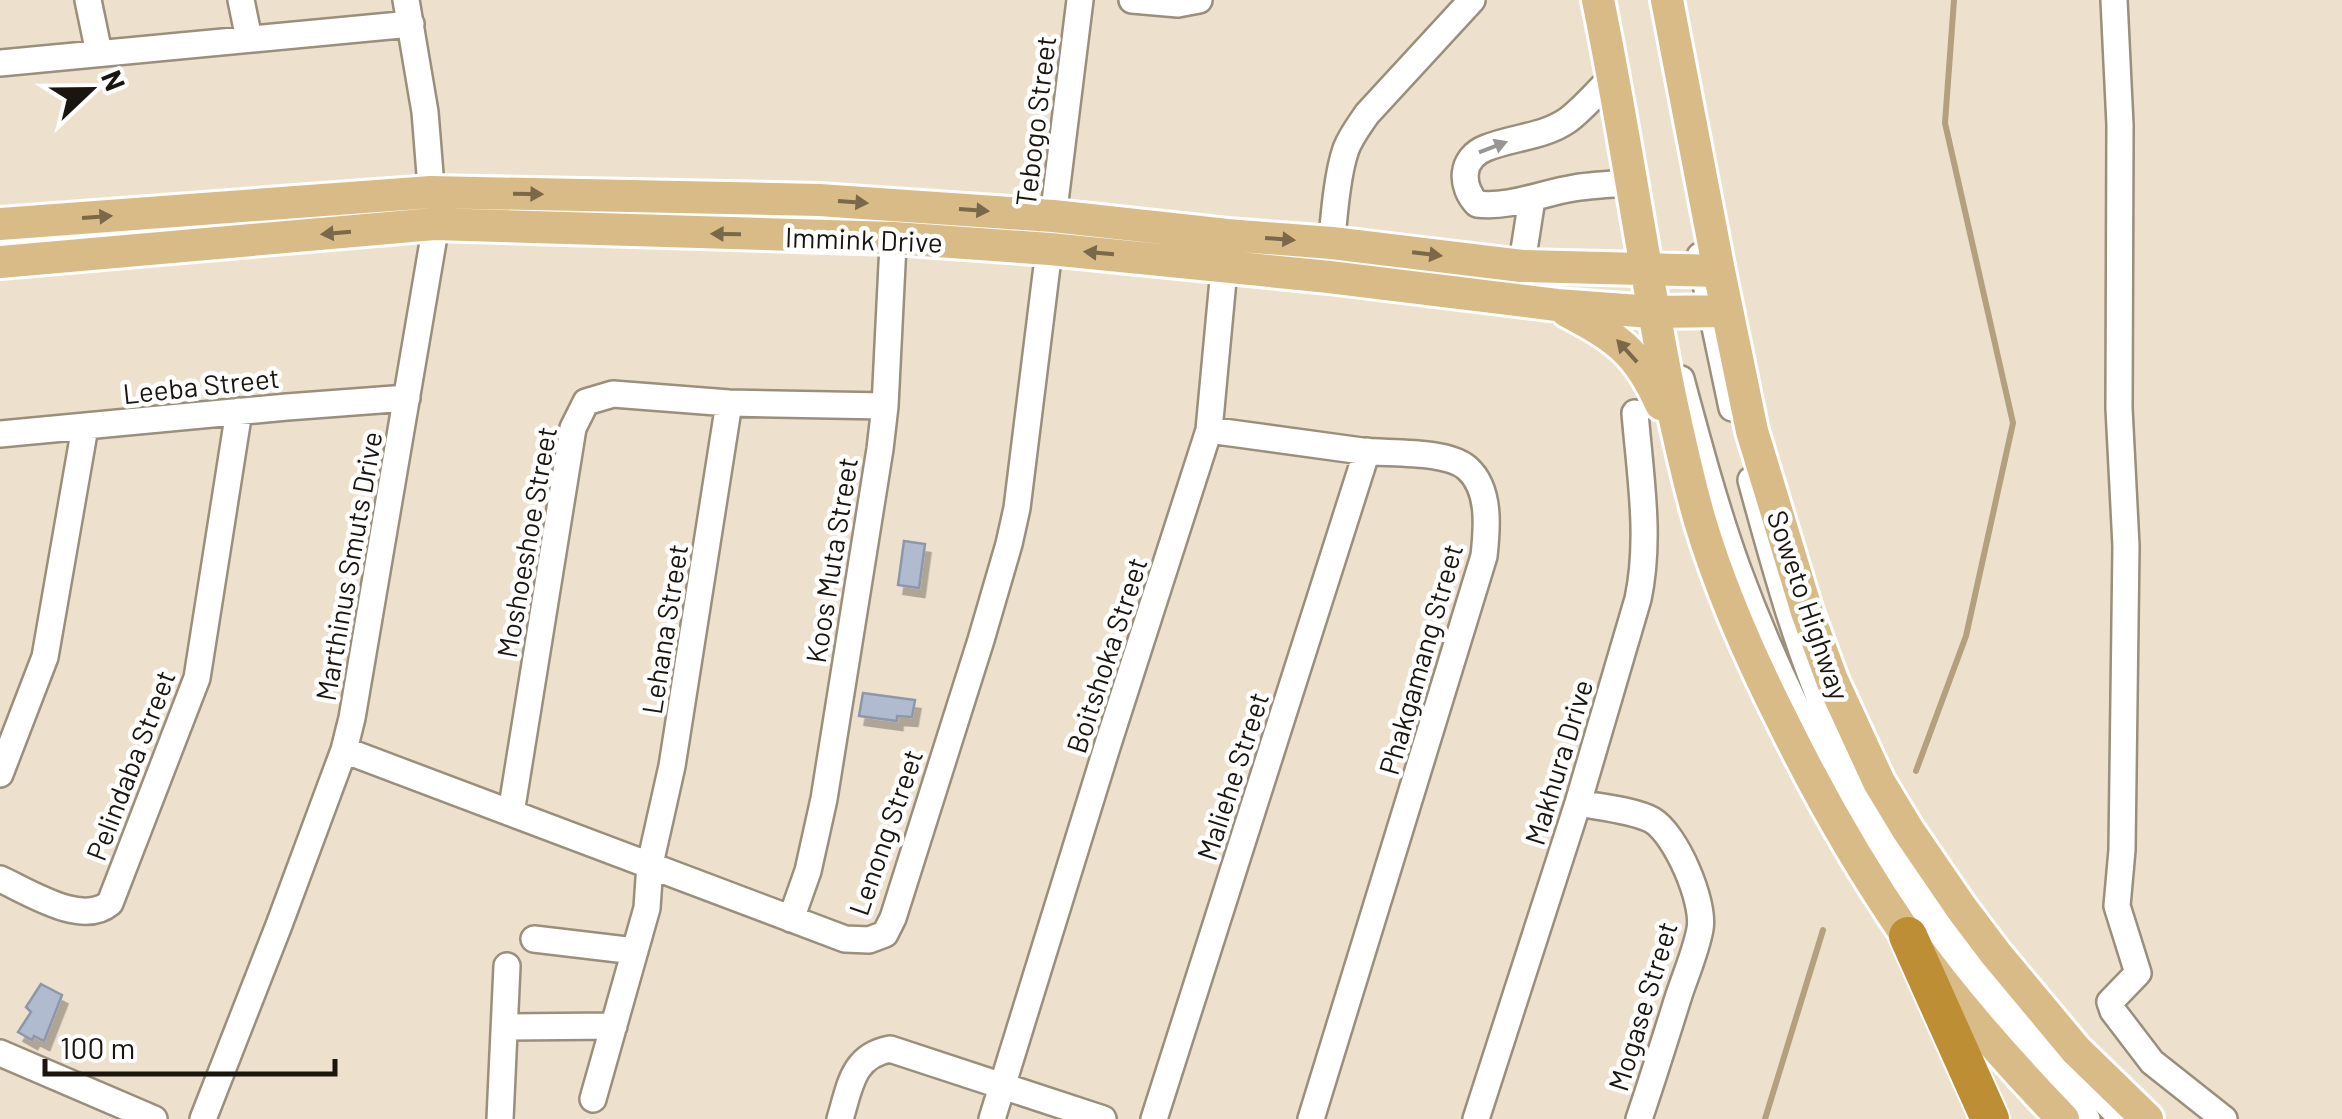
<svg xmlns="http://www.w3.org/2000/svg" width="2342" height="1119" font-family="Barlow,sans-serif">
	<style>
		.lines { fill: none; stroke-linecap: round; stroke-linejoin: round }
		.stream { stroke: #b4a07f; stroke-width: 6 }
		.building { fill: #b1bbcf; stroke: #8e97aa; stroke-width: 2.5; filter: url(#shadow) }
		.minor-casing { stroke: #9a8e7c; stroke-width: 30 }
		.major-casing { stroke: #fff; stroke-width: 38 }
		.highway-casing { stroke: #fff; stroke-width: 42 }
		.minor { stroke: #fff; stroke-width: 25 }
		.major { stroke: #d8bb86; stroke-width: 32 }
		.highway { stroke: #be8e35; stroke-width: 38 }
		.oneway { fill: #989693 }
		.oneway2 { fill: #79684a }
		.labels { text-anchor: middle; dominant-baseline: central; stroke-width: 9; stroke-linejoin: round; paint-order: stroke }
		.street-label { font-size: 28px; fill: #1a160f; stroke: #fff }
	</style>
	<defs>
		<filter id="shadow"><feDropShadow dx="5.5" dy="9" stdDeviation="0" flood-color="#0004"/></filter>
	</defs>
	<rect width="100%" height="100%" fill="#ede1cd"/>
	<g class="lines">
		<path class="stream" d="M1916,771L1966,636L2013,423L1945,123L1954,0
			M1765,1119L1823,930"/>
	</g>
	<path class="building" d="M904,541L925,544L919,588L898,585Z
		M863,693L915,700L912,717L897,716V721L859,716Z
		M41,984L62,995L44,1041L34,1036L32,1040L18,1032L31,1012L26,1007Z"/>
	<g class="lines">
		<g class="minor-casing">
			<path id="minor" d="M88,0L99,53
				M241,0L249,39
				M1132,0L1178,4L1199,0
				M2114,0L2120,125L2119,408L2126,546L2122,850L2117,906L2138,973L2110,1002L2113,1011L2152,1062L2224,1119
				M0,63L411,24
				M1613,76C1599,90 1584,108 1568,120C1544,137 1513,137 1486,148C1460,158 1460,186 1477,204C1510,208 1542,193 1574,188C1593,185 1613,184 1632,183
				M1700,256L1732,408
				M1330,261C1333,230 1336,177 1346,149C1351,136 1359,126 1367,114L1472,0
				M1516,301L1532,199
				M1681,379C1698,442 1715,506 1737,567C1813,774 1932,963 2087,1119
				M1209,430C1260,437 1311,444 1362,451C1390,454 1447,450 1467,468C1491,489 1487,529 1484,556L1311,1119
				M0,434L287,407L407,398
				M1751,480C1775,568 1799,656 1837,739C1853,776 1876,810 1897,844C1961,945 2036,1037 2123,1119
				M344,750L845,939L869,940L885,934L893,918L981,640L1009,544L1017,508L1080,0
				M0,774L45,657L85,427
				M1578,803C1599,807 1633,810 1652,820C1676,834 1705,902 1700,929C1696,951 1686,974 1679,995C1666,1036 1653,1078 1639,1119
				M511,813L573,428L586,402L613,394L729,403L885,406
				M0,879C29,892 82,927 110,903L197,678L239,411
				M791,919L808,871L824,799L880,449L885,406L894,224
				M534,939L635,951
				M505,1027L614,1026
				M0,1053L154,1119
				M593,1099L647,908L650,864L672,766L729,403
				M203,1119L279,925L344,750L352,718L433,242L434,224L425,112L406,0
				M500,1119L507,966
				M840,1119C850,1087 852,1056 890,1049L1103,1119
				M992,1119L1107,747L1209,430L1226,248
				M1154,1119L1367,451
				M1476,1119L1578,803L1638,599C1651,538 1640,474 1635,413"/>
		</g>
		<g class="major-casing">
			<path id="major" d="M1598,0C1625,131 1643,264 1670,396C1679,438 1688,480 1700,521C1721,591 1751,659 1784,724C1820,797 1860,867 1906,934C1953,1000 2007,1061 2063,1119
				M1667,0L1719,271L1752,431L1807,612L1832,680L1879,782L1908,830L1962,909L1996,954L2076,1050L2147,1119
				M0,224L431,192L819,200L1053,216L1227,235L1332,243L1522,266L1719,271
				M0,262L434,224L894,238L1050,249L1329,277L1557,305L1652,312L1727,311
				M1567,311C1616,337 1638,351 1661,404"/>
		</g>
		<g class="highway-casing">
			<path id="highway" d="M1908,936L1990,1119"/>
		</g>
		<use href="#minor" class="minor"/>
		<use href="#major" class="major"/>
		<use href="#highway" class="highway"/>
	</g>
	<defs><path id="oneway-solid" d="M-6-.8H1V-3.2L6.5 0L1 3.2V.8H-6Z" transform="scale(2.5)"/></defs>
	<use class="oneway" href="#oneway-solid" transform="translate(1493 147) rotate(-21)"/>
	<g class="oneway2">
		<use href="#oneway-solid" transform="translate(528 194) rotate(1)"/>
		<use href="#oneway-solid" transform="translate(853 202) rotate(4)"/>
		<use href="#oneway-solid" transform="translate(974 210) rotate(4)"/>
		<use href="#oneway-solid" transform="translate(97 217) rotate(-4)"/>
		<use href="#oneway-solid" transform="translate(336 233) rotate(175)"/>
		<use href="#oneway-solid" transform="translate(726 234) rotate(-179)"/>
		<use href="#oneway-solid" transform="translate(1280 239) rotate(4)"/>
		<use href="#oneway-solid" transform="translate(1099 253) rotate(-175)"/>
		<use href="#oneway-solid" transform="translate(1427 254) rotate(7)"/>
		<use href="#oneway-solid" transform="translate(1627 351) rotate(-132)"/>
	</g>
	<g class="labels">
		<g class="street-label">
			<text transform="translate(1035 121) rotate(-83)">Tebogo Street</text>
			<text transform="translate(864 239) rotate(2)">Immink Drive</text>
			<text transform="translate(201 385) rotate(-6)">Leeba Street</text>
			<text transform="translate(526 542) rotate(-80)">Moshoeshoe Street</text>
			<text transform="translate(831 560) rotate(-81)">Koos Muta Street</text>
			<text transform="translate(348 566) rotate(-80)">Marthinus Smuts Drive</text>
			<text transform="translate(1809 605) rotate(71)">Soweto Highway</text>
			<text transform="translate(664 629) rotate(-81)">Lehana Street</text>
			<text transform="translate(1106 655) rotate(-72)">Boitshoka Street</text>
			<text transform="translate(1420 659) rotate(-74)">Phakgamang Street</text>
			<text transform="translate(1558 762) rotate(-73)">Makhura Drive</text>
			<text transform="translate(130 765) rotate(-69)">Pelindaba Street</text>
			<text transform="translate(1232 776) rotate(-72)">Maliehe Street</text>
			<text transform="translate(885 832) rotate(-71)">Lenong Street</text>
			<text transform="translate(1642 1006) rotate(-73)">Mogase Street</text>
		</g>
	</g>
	<g transform="translate(90 90) rotate(68)" stroke="#ffffff" stroke-width="8" paint-order="stroke">
	<path d="M0-8L18 38L0 25L-18 38Z" fill="#1a160f"/>
	<text y="-15" font-size="28" font-weight="bold" text-anchor="middle" fill="#1a160f">N</text>
	</g>
	<path d="M45 1059v15h290v-15" fill="none" stroke="#1a160f" stroke-width="5"/>
	<text x="60" y="1059" font-size="30" fill="#1a160f" stroke="#ffffff" stroke-width="8" paint-order="stroke">100 m</text>
</svg>
